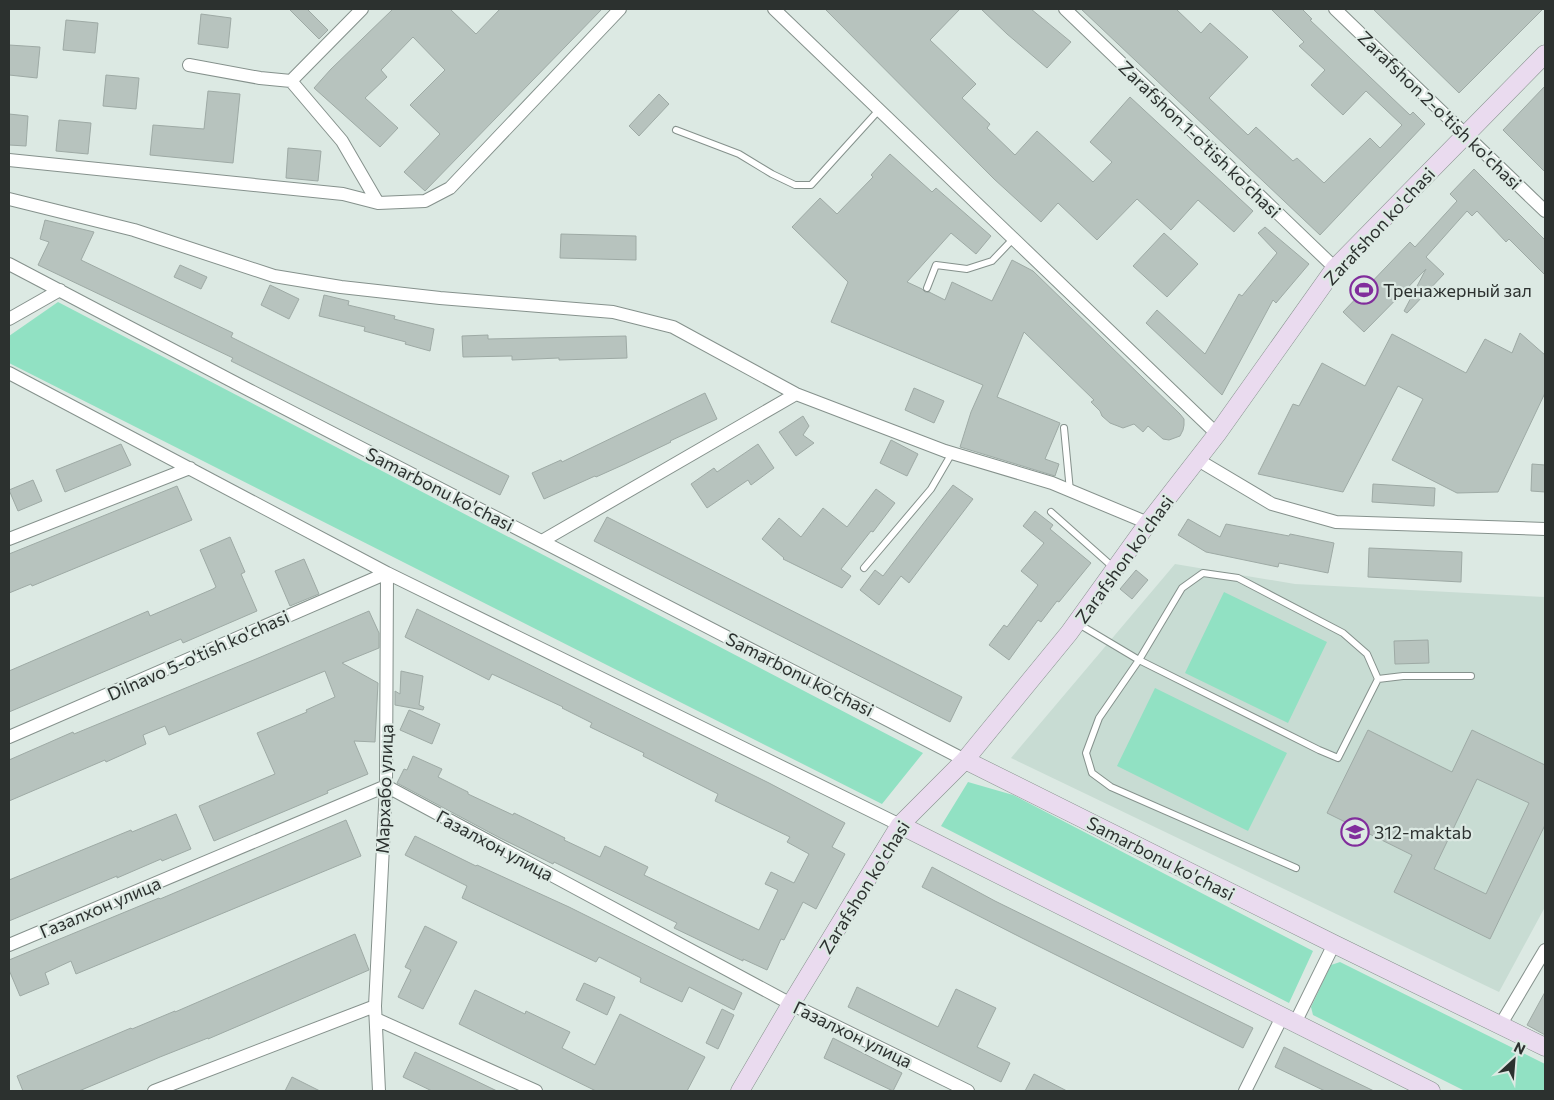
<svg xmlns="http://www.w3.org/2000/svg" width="1554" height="1100" font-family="Commissioner,sans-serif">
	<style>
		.built { fill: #c8dcd3 }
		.green { fill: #91e1c3 }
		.building { fill: #b7c3be; stroke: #9eaaa5; fill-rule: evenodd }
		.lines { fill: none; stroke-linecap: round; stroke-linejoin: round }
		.lane-casing { stroke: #85918c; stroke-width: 8 }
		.street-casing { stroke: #85918c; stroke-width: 14 }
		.secondary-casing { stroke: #85918c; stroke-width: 19 }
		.lane { stroke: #fff; stroke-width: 6 }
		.street { stroke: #fff; stroke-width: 12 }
		.secondary { stroke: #eadbef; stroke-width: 18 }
		.labels { text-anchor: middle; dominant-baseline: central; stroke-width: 4.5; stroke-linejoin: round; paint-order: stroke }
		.street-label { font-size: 18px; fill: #2c312f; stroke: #dce9e3 }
		.poi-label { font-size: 18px; fill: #2c312f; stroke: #dce9e3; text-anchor: start }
	</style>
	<rect width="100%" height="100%" fill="#dce9e3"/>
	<path class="built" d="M1175,564L1295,584L1545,597V907L1499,992L1011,758Z"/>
	<path class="green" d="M58,302L923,753L882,804L9,363V336Z
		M1224,592L1327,642L1288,723L1185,673Z
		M1155,688L1287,753L1248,831L1117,766Z
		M968,782L1013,795L1313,951L1289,1003L941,826Z
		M1340,962L1545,1064V1091H1465L1313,1015L1311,1007L1331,965Z"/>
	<path class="building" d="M289,9H307L328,30L319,39Z
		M393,9H450L476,34L500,9H602L425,191L404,172L440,134L410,105L445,70L413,37L381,70L387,77L365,98L398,128L380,147L314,88L331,69Z
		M825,9H960L930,40L976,84L962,98L990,124L987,128L1015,155L1037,131L1093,182L1112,162L1090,142L1130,97L1253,211L1234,232L1198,200L1171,230L1137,199L1097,240L1058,203L1041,222L994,179Z
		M981,9H1031L1071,42L1047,68L1007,34Z
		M1081,9H1176L1201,33L1210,23L1248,57L1209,98L1248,135L1256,127L1293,161L1297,158L1324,183L1370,138L1380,148L1402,125L1366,91L1343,115L1311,85L1325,70L1299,46L1304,42L1271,9H1302L1312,19L1310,20L1410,115L1413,112L1425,124L1320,235Z
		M1373,9H1543L1459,93Z
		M201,14L231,18L228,48L198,44Z
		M66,20L98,23L95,53L63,50Z
		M9,45L40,47L37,78L9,75Z
		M106,75L139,78L136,109L103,106Z
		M1545,86V172L1503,130Z
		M208,91L240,94L233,163L150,155L153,125L204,129Z
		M659,94L669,104L639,136L629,126Z
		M9,114L28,116L26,146L9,145Z
		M59,120L91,123L88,154L56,151Z
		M288,148L321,151L318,181L286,178Z
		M890,154L932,192L936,188L991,236L976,254L951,233L907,282L922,289L925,292H929L945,300L952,282L992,301L1012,260L1033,271L1180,414L1184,419V425L1183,430L1180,436L1169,440L1163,439L1148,426L1143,432L1134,424L1123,428L1110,423L1102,416L1100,411L1091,402L1094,400L1024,332L997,397L1060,423L1045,459L1059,464L1055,476L960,447L971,412L983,385L831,322L848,282L792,227L820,198L837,214L873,177L871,175Z
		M1474,169L1545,240V275L1509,239L1506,242L1477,211L1472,216L1467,211L1426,257L1444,274L1407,313L1404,311L1426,269L1364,332L1343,312L1410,242L1415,247L1457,201L1450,194Z
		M45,220L94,232L81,260L233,333L231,337L509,476L500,495L231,361L233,358L38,265L49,242L40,239Z
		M1265,227L1309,264L1276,303L1273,300L1222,395L1146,323L1157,310L1205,354L1239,294L1242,296L1277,253L1258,233Z
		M1164,233L1198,264L1167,297L1133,266Z
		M561,234L636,236V260L560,258Z
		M180,265L207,277L201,289L174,277Z
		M270,285L299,299L289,319L261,305Z
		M324,295L349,301L348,305L395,316L394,319L434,329L430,351L405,344L406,342L364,331L365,327L319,316Z
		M1520,333L1545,355V393L1498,492L1457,493L1392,460L1423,399L1398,386L1343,492L1258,474L1293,404L1299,406L1322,363L1365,386L1392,334L1466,373L1485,339L1512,353Z
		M488,335V339L626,336L627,358L559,360V358L512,360V356L463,357L462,336Z
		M914,388L944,401L934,423L905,410Z
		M705,393L717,419L670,441L671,442L625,464L596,477L595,476L544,499L532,473L561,460L562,462Z
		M803,416L809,426L803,435L814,443L796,456L779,432Z
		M891,440L918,454L907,476L880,463Z
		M121,444L131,465L65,492L56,470Z
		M758,444L774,468L751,485L748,480L707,508L691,484L714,468L717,472Z
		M1532,464L1545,465V492L1531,491Z
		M33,480L42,501L18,511L9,490Z
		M1373,484L1435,488L1434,506L1372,502Z
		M953,485L973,499L909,583L901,576L879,605L860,590L875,570L883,576Z
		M177,486L192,520L32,586L31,584L9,593V554Z
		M876,489L895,503L873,532L871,531L841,569L851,576L842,588L783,559L784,558L762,539L779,518L801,537L823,508L847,527Z
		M1035,511L1053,525L1050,529L1091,563L1059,602L1057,601L1041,622L1038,620L1009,660L989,645L1004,625L1007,627L1038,585L1021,571L1044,543L1023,526Z
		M607,517L962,697L950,722L594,541Z
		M1188,519L1220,537L1226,524L1289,536L1290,534L1334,543L1328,573L1279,563L1278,567L1206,552L1178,535Z
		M230,537L245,572L241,574L257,611L183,643L181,639L9,712V671L148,611L150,616L213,589L216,587L200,550Z
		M1369,548L1462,552L1461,582L1368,577Z
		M304,559L319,594L290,606L275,571Z
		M1136,570L1148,580L1132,599L1120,589Z
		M417,609L769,783L845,823L832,847L845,854L816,909L803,902L784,940L781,939L767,970L743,959V961L674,928L677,923L554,862L553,864L500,838L397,783L404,769L407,770L413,756L442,769L438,777L468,792V794L513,815L514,813L565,838L564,840L600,857L605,846L648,867L644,875L759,930L778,890L765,884L771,872L794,883L809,854L787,842L790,837L715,801L718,794L643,756L644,753L590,727L592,723L562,708L563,707L492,674L489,680L405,637Z
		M369,611L379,633V648L342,663L378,683L375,742L354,741L368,774L327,791L328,793L214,841L199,806L275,774L257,733L307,712L306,710L335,697L325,671L169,735L165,726L143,735L146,744L106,762L105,760L9,801V760L73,732L74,734L256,659Z
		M1428,640L1429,663L1395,664L1394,641Z
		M401,671L423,676L419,705L424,707L423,710L395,705V691L400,694Z
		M409,710L440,724L432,744L400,730Z
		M1368,730L1452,772L1472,730L1545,765V825L1490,939L1394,892L1412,855L1327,813ZM1477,779L1529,803L1486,894L1434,869Z
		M176,814L191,849L162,861L161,859L117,878V876L9,921V880L131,830L132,832Z
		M346,820L361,856L76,974L71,961L45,973L49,984L20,996L9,970V960L159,898L160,899Z
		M415,836L476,866L477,865L569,907L742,993L734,1010L689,987L682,1002L640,982L641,978L599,957L596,962L462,898L467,886L405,855Z
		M932,867L995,901L1253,1028L1243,1048L1022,938L922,887Z
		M425,926L457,942L423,1009L398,997L411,970L405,967Z
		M355,934L369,970L208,1039V1038L160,1057L79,1091H23L17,1076L131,1028L132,1029L175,1011V1012Z
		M584,983L615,997L607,1015L576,1000Z
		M857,987L938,1027L956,989L996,1008L977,1047L1010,1063L1001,1082L848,1007Z
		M475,990L525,1014L526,1011L570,1032L562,1048L595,1065L620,1014L705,1057L687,1091H596L459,1024Z
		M1545,992V1035L1527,1025Z
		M722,1009L734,1015L718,1049L706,1043Z
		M833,1038L902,1073L893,1091L824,1058Z
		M1284,1047L1322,1066L1374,1091H1325L1275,1067Z
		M415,1052L466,1076L497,1091H432L403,1077Z
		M1034,1074L1067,1091H1025Z
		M292,1077L320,1091H285Z"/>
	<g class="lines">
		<g class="lane-casing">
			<path id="lane" d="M676,130L739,154L772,174L795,185H811L879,110
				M927,288L936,265L967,269L992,261L1013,239
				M1064,428L1070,491
				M1051,512L1114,568
				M864,568L931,489L952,453
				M1077,623L1139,660L1319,750L1338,758L1378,679L1403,676H1471
				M1296,868L1111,787L1092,773L1086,753L1099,718L1139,660L1182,588L1203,573L1238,578L1343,633L1367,654L1378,679"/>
		</g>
		<g class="street-casing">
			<path id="street" d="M774,9L1217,434
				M1065,9L1335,268
				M1335,9L1545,211
				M189,65L260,78L291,81L342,141L378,203
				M291,81L362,9
				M9,160L343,194L378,203L425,201L450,188L620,9
				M9,199L134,230L274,276L341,287L440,298L613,312L673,327L796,394L945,451L1052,483L1148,523
				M9,264L249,390L965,760
				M9,319L60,290
				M9,373L387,573L900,825
				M1198,460L1272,504L1336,522L1545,529
				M9,539L190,468
				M542,541L796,394
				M9,737L387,573L386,786L375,1006L379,1091
				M9,945L386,786L791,1004L968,1091
				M376,1019L536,1091
				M1295,1023L1334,944
				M1501,1024L1545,950
				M154,1091L375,1006
				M1245,1091L1282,1017"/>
		</g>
		<g class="secondary-casing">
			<path id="secondary" d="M965,760L1334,944L1545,1047
				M900,825L1431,1091
				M740,1091L791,1004L900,825L965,760L1069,633L1148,523L1217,434L1335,268L1545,54"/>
		</g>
		<use href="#lane" class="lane"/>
		<use href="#street" class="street"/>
		<use href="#secondary" class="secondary"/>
	</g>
	<defs>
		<g id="stadium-ring" transform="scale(1.4375)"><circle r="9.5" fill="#dce9e3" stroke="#812d9c" stroke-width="1.5"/><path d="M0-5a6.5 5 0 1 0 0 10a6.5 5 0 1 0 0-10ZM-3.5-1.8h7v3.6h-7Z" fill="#812d9c"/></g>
		<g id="school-ring" transform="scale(1.4375)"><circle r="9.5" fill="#dce9e3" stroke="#812d9c" stroke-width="1.5"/><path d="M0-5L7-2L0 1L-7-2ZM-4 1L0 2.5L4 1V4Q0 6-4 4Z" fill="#812d9c"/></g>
	</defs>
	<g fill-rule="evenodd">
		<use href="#stadium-ring" x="1364" y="290"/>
		<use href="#school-ring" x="1355" y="832"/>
	</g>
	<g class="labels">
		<g class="street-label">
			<text transform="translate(1440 110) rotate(44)">Zarafshon 2-o'tish ko'chasi</text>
			<text transform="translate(1200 139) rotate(44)">Zarafshon 1-o'tish ko'chasi</text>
			<text transform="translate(1379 226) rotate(-47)">Zarafshon ko'chasi</text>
			<text transform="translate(440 489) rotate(27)">Samarbonu ko'chasi</text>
			<text transform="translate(1124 559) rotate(-54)">Zarafshon ko'chasi</text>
			<text transform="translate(198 655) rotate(-24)">Dilnavo 5-o'tish ko'chasi</text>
			<text transform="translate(800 674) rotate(27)">Samarbonu ko'chasi</text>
			<text transform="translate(384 789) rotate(-88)">Мархабо улица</text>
			<text transform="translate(495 845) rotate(28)">Газалхон улица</text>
			<text transform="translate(1161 858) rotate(27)">Samarbonu ko'chasi</text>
			<text transform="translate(864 887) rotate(-58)">Zarafshon ko'chasi</text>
			<text transform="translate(100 907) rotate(-23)">Газалхон улица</text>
			<text transform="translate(853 1034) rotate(26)">Газалхон улица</text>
		</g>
		<g class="poi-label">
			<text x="1383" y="290">Тренажерный зал</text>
			<text x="1374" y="832">312-maktab</text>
		</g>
	</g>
	<rect width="1554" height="1100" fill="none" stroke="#2c312f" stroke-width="20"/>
	<g transform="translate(1514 1060) rotate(26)" stroke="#dce9e3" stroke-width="4" paint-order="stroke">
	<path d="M0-4L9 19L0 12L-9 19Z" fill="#2c312f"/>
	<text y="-8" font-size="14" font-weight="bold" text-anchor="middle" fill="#2c312f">N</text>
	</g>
</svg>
